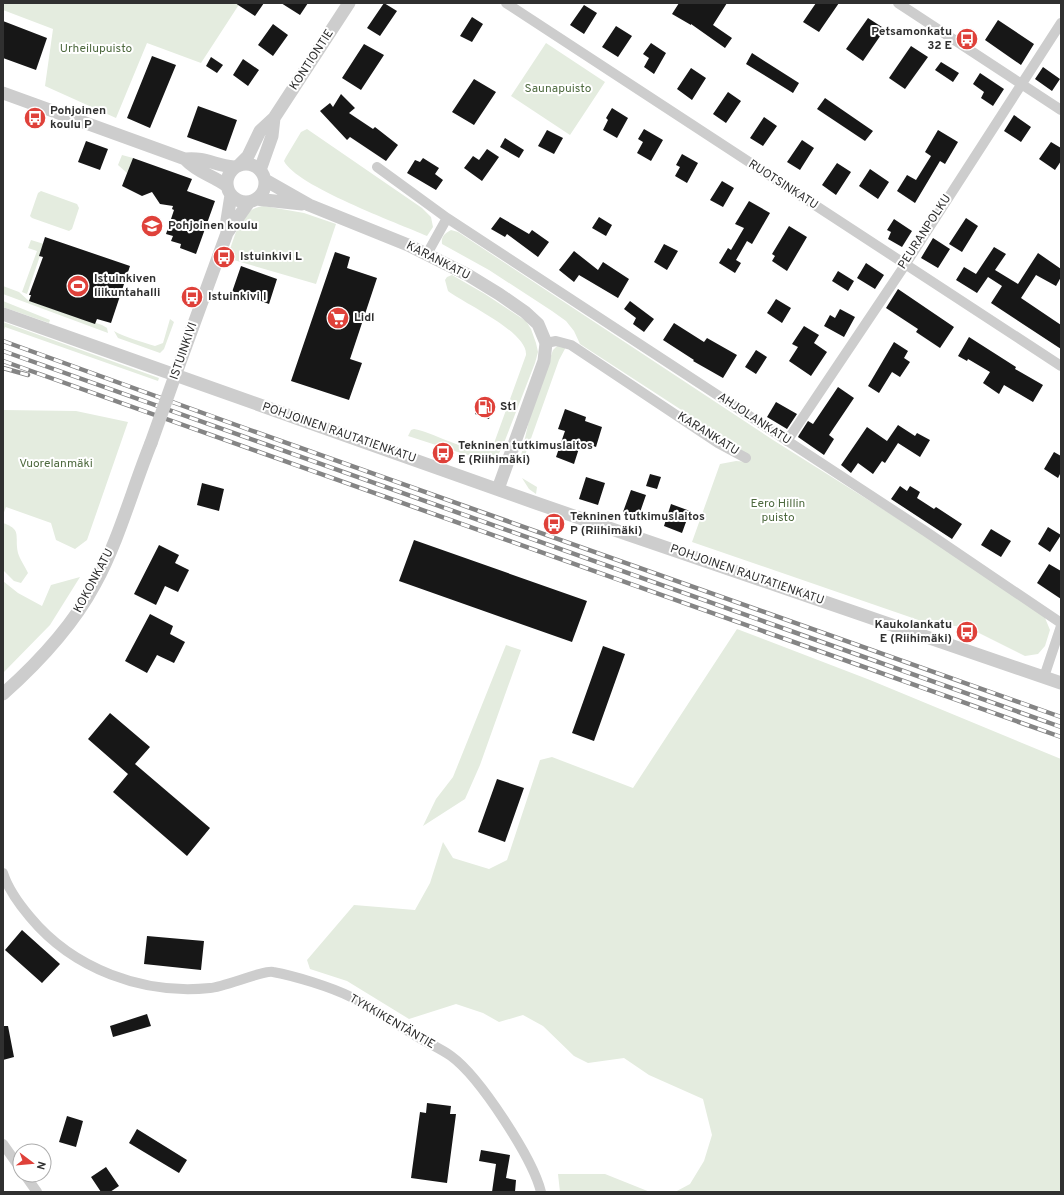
<svg xmlns="http://www.w3.org/2000/svg" width="1064" height="1195" font-family="Overpass,sans-serif">
	<style>
		.green { fill: #e4ecdf }
		.building { fill: #171717 }
		.lines { fill: none; stroke-linecap: round; stroke-linejoin: round }
		.minor { stroke: #cdcdcd; stroke-width: 10 }
		.tertiary { stroke: #cdcdcd; stroke-width: 13 }
		.rail-casing { stroke: #858585; stroke-width: 4.5 }
		.rail { stroke: #fff; stroke-width: 3; stroke-dasharray: 9; stroke-linecap: butt }
		.tertiary-bridge { stroke: #cdcdcd; stroke-width: 13 }
		.labels { text-anchor: middle; dominant-baseline: central; stroke-width: 4; stroke-linejoin: round; paint-order: stroke }
		.poi-label { font-size: 12px; font-weight: bold; fill: #303030; stroke: #fff; text-anchor: start }
		.park-label { font-size: 12px; fill: #4e6a3f; stroke: #fff }
		.street-label { font-size: 12px; fill: #303030; stroke: #fff }
	</style>
	<rect width="100%" height="100%" fill="#fff"/>
	<path class="green" d="M3,3H240L201,63L147,43L116,118L45,86L53,29L3,10Z
		M546,43L605,82L570,135L511,96Z
		M307,129L422,208L431,217L433,227L427,236C398,223 296,186 284,161L286,157L301,132Z
		M122,155L133,158L127,173L118,165Z
		M41,191L77,204L79,208L72,229L69,231L32,218L30,216L38,193Z
		M264,206L304,213L336,224L316,284L227,258C235,238 239,208 264,206Z
		M451,230L458,232L773,440L994,579L1043,613L1050,630L1045,646L1038,654L1025,656L967,627L930,624L692,542L720,464L736,461L749,462L751,458L720,435L580,344L574,331L566,321L552,311L489,270L442,244C441,237 444,234 451,230Z
		M31,240L44,244L27,294L22,292L37,251L28,248Z
		M452,275L485,294L526,321L531,329L536,343L538,352L535,363L502,448L498,455L493,458L467,455L408,436L411,430L414,429C437,433 471,457 493,446L526,355C528,332 465,304 448,291L445,280L447,277Z
		M3,286L19,292L29,301L102,325L107,328L108,333L3,294Z
		M3,301L50,320L49,323L3,307Z
		M170,319L174,322L164,349L160,353L118,338L114,331C124,337 142,342 155,346L163,343Z
		M3,322L159,378L158,381L5,327L3,332Z
		M558,345H567L559,360L523,461L520,460L530,416L553,350Z
		M3,410L76,411L128,422L87,540L75,549L56,540L51,523L6,507L3,515Z
		M522,478L537,487L536,494L529,489Z
		M3,523C23,530 14,536 18,553C20,560 25,566 28,573L21,583L14,581L3,570Z
		M80,577L50,625L3,673V581L18,593L42,606L51,585Z
		M737,629L870,680L1061,759V1192H675L690,1184L704,1161L712,1135L703,1099L649,1075L624,1058L588,1063L574,1056L543,1026L523,1015L499,1022L483,1013L456,1004L409,1019L347,981L310,969L307,960L354,905L415,910L430,883L443,842L453,858L489,869L507,860L540,760L552,757L633,788Z
		M506,645L521,650L480,765L465,799L423,826L436,799L453,777Z
		M558,1174H605L650,1192H560Z"/>
	<path class="building" d="M235,3H264L255,16Z
		M281,3H308L300,15Z
		M384,3L397,11L380,36L367,28Z
		M679,3H727L713,25L732,38L725,48L691,24V25L672,14Z
		M816,3H839L819,32L803,22Z
		M584,5L597,13L584,34L570,25Z
		M472,17L483,24L472,42L460,36Z
		M868,18L885,29L863,61L846,49Z
		M998,20L1034,44L1021,65L985,40Z
		M3,21L47,38L36,70L3,58Z
		M273,24L288,35L273,56L258,45Z
		M616,26L632,36L618,57L602,47Z
		M651,43L666,53L654,74L644,67L649,58L643,54Z
		M364,44L384,55L361,90L342,78Z
		M911,46L928,57L905,89L889,78Z
		M752,53L799,83L793,93L746,64Z
		M152,56L176,65L150,128L127,118Z
		M211,57L223,65L217,73L206,66Z
		M243,59L259,70L248,86L233,75Z
		M941,62L959,73L953,82L935,70Z
		M1043,67L1060,79L1052,91L1035,79Z
		M691,68L706,78L692,100L677,89Z
		M980,73L1004,89L993,106L981,98L984,92L973,84Z
		M474,79L496,92L474,125L452,112Z
		M728,92L741,101L726,123L713,114Z
		M341,94L355,108L349,113L373,129L375,127L398,145L386,161L350,137L347,140L320,111L330,103L333,107Z
		M825,98L873,131L865,141L817,109Z
		M198,106L237,120L226,151L187,137Z
		M612,108L628,118L617,138L603,130L608,120L606,118Z
		M1014,115L1031,127L1021,142L1004,131Z
		M764,117L777,126L763,146L750,138Z
		M644,129L663,140L651,161L637,153L643,142L638,139Z
		M547,130L563,138L554,154L538,146Z
		M938,130L958,142L945,164L940,161L915,203L897,191L907,175L916,180L931,156L925,152Z
		M505,138L524,150L519,158L500,147Z
		M802,140L814,148L800,170L787,162Z
		M86,141L108,149L100,170L78,162Z
		M1051,142L1061,148V161L1055,170L1039,159Z
		M487,149L499,157L482,181L464,168L473,156L479,160Z
		M682,154L698,163L687,183L675,176L680,167L676,165Z
		M133,158L192,179L187,191L215,201L196,254L180,248L181,244L171,241L173,236L166,234L174,210L172,209L173,206L160,204L152,192L142,196L122,186Z
		M423,158L439,168L435,174L443,180L436,190L407,173L415,160L420,162Z
		M837,163L851,172L836,195L822,185Z
		M870,169L889,182L878,199L859,186Z
		M722,181L734,188L723,207L710,200Z
		M749,201L770,213L752,244L747,241L736,260L741,263L735,273L719,263L728,248L731,250L744,228L735,224Z
		M500,217L529,234L532,230L549,242L538,257L507,234L505,237L491,229Z
		M599,217L612,225L606,236L592,228Z
		M966,218L978,226L962,252L949,244Z
		M894,219L912,231L902,247L888,239L891,232L887,230Z
		M789,226L807,237L787,271L772,261L775,256L772,254Z
		M45,237L130,266L111,323L97,319L95,324L29,301L31,295H29L43,257L39,256Z
		M933,238L950,249L938,268L921,258Z
		M664,244L678,251L667,270L654,262Z
		M994,247L1006,254L995,270L1018,284L1038,253L1061,269V277L1056,286L1036,275L1021,298L1061,325V349L991,303L1002,286L988,277L977,293L956,280L964,267L976,274Z
		M574,251L598,270L603,262L629,279L618,298L579,275L574,282L559,270Z
		M335,252L350,257L347,268L377,278L350,359L362,363L349,400L291,381Z
		M866,263L884,275L875,289L857,278Z
		M241,266L277,279L269,304L248,296L247,301L231,295Z
		M838,271L854,281L848,291L832,281Z
		M898,289L954,327L940,348L916,332L918,329L886,308Z
		M776,299L791,308L782,323L767,313Z
		M630,301L654,319L644,332L633,324L636,318L624,309Z
		M840,309L855,317L844,337L824,326L830,315L835,318Z
		M674,323L704,342L707,338L737,355L723,378L693,361L694,360L663,340Z
		M804,326L819,335L814,343L827,352L811,376L789,361L798,347L792,344Z
		M969,337L1016,367L1015,369L1043,385L1033,402L1004,385L999,394L983,383L990,372L968,359L967,361L958,356Z
		M894,342L908,351L904,358L910,362L900,377L892,372L879,393L868,386Z
		M756,350L767,357L756,374L745,367Z
		M838,387L854,398L829,435L834,439L824,455L798,437L799,435L808,421L813,424Z
		M479,402L493,406L489,419L475,414Z
		M776,402L797,414L787,429L767,417Z
		M565,409L586,417L585,421L602,427L596,447L581,442L574,464L556,457L565,431L558,429Z
		M898,425L915,436L917,433L930,440L920,457L898,443L885,463L882,461L873,474L858,463L851,473L841,465L867,427L887,441Z
		M1054,452L1061,456V472L1058,478L1044,469Z
		M650,474L661,477L657,489L646,486Z
		M586,477L605,483L598,505L579,499Z
		M202,483L224,489L219,511L197,505Z
		M900,486L907,491L910,486L920,492L917,498L934,509L936,507L962,524L952,539L891,499Z
		M631,490L646,495L638,518L623,512Z
		M671,504L690,511L682,533L664,526Z
		M1048,527L1061,535L1050,552L1038,544Z
		M991,529L1011,541L1001,557L981,545Z
		M414,540L587,601L572,642L399,581Z
		M159,545L179,555L175,563L189,570L178,592L165,586L156,605L134,594Z
		M1049,564L1061,571V599L1037,583Z
		M150,614L173,626L170,634L185,642L174,663L157,655L147,673L125,661Z
		M603,646L625,654L594,741L572,733Z
		M110,713L150,747L135,764L210,828L187,856L113,792L128,774L88,739Z
		M497,779L524,788L505,842L478,832Z
		M22,930L60,964L42,983L5,950Z
		M147,936L204,941L201,970L144,964Z
		M147,1014L151,1026L113,1037L110,1026Z
		M3,1026H8L14,1057L3,1060Z
		M427,1103L451,1106L450,1114H456L447,1183L411,1178L420,1112L426,1113Z
		M67,1116L83,1121L76,1147L59,1142Z
		M137,1129L187,1160L179,1173L129,1143Z
		M481,1150L510,1155L506,1178L516,1180L515,1192H492L496,1164L479,1161Z
		M106,1167L119,1186L110,1192H101L91,1177Z"/>
	<g class="lines">
		<path class="minor" d="M506,3L1061,366
			M898,3L1061,110
			M377,167L447,218L925,531L1061,623
			M427,254L447,218
			M546,343L556,341L571,345L718,443L746,458
			M787,441L905,265L1061,23
			M1044,677L1061,626
			M3,873C8,889 19,904 30,917C73,969 143,995 210,988C224,987 264,970 273,972C295,976 331,987 351,997C373,1007 392,1022 413,1034C425,1042 440,1048 451,1056C480,1077 533,1159 541,1192
			M3,1144L20,1168
			M25,1175L37,1192"/>
		<path class="tertiary" d="M3,93L185,159C206,157 214,165 234,167
			M185,159C198,173 212,175 227,186
			M227 183a19 19 0 1 1 38 0a19 19 0 1 1-38 0Z
			M240,164L248,156L260,131L274,118L349,3
			M260,170L272,136L274,118
			M265,180L309,205L408,245L468,275L499,294L525,312L538,324L546,343L544,361L498,489
			M256,199L302,204
			M227,233V220L231,195
			M3,314L536,503L1061,683
			M176,373L227,233L249,202
			M3,694C39,662 72,627 95,584C119,540 132,490 151,443"/>
		<g class="rail-casing">
			<path id="rail" d="M3,341L250,430L1061,717
				M3,351L1061,727
				M3,361L1061,737
				M3,368L28,375"/>
		</g>
		<use href="#rail" class="rail"/>
		<path class="tertiary-bridge" d="M151,443L176,373"/>
	</g>
	<defs>
		<g id="bus-disc" transform="scale(1.15)"><circle r="9.5" fill="#df413a" stroke="#fff"/><path d="M-5-6H5V4H4V6H2V4H-2V6H-4V4H-5ZM-3.5-4V0h7V-4ZM-3.5 1.2v1.5H-2V1.2ZM2 1.2v1.5H3.5V1.2Z" fill="#fff"/></g>
		<g id="school-disc" transform="scale(1.15)"><circle r="9.5" fill="#df413a" stroke="#fff"/><path d="M0-5L7-2L0 1L-7-2ZM-4 1L0 2.5L4 1V4Q0 6-4 4Z" fill="#fff"/></g>
		<g id="stadium-disc" transform="scale(1.15)"><circle r="9.5" fill="#df413a" stroke="#fff"/><path d="M0-5a6.5 5 0 1 0 0 10a6.5 5 0 1 0 0-10ZM-3.5-1.8h7v3.6h-7Z" fill="#fff"/></g>
		<g id="supermarket-disc" transform="scale(1.15)"><circle r="9.5" fill="#df413a" stroke="#fff"/><path d="M-6-5.5h2.5l.6 2H6L4.5 2H-2.5L-4.4-4H-6ZM-1.5 3.2a1.3 1.3 0 1 0 .1 0ZM3 3.2a1.3 1.3 0 1 0 .1 0Z" fill="#fff"/></g>
		<g id="fuel-disc" transform="scale(1.15)"><circle r="9.5" fill="#df413a" stroke="#fff"/><path d="M-5.5-6h7V0h2V4h1.3V-2.5L3-4.5l.8-.8L6-3V5H2.5V1h-1V6h-7ZM-4.2-4.7v3.2H.2V-4.7Z" fill="#fff"/></g>
	</defs>
	<g fill-rule="evenodd">
		<use href="#bus-disc" x="967" y="39"/>
		<use href="#bus-disc" x="35" y="118"/>
		<use href="#school-disc" x="152" y="226"/>
		<use href="#bus-disc" x="224" y="257"/>
		<use href="#stadium-disc" x="78" y="286"/>
		<use href="#bus-disc" x="192" y="297"/>
		<use href="#supermarket-disc" x="338" y="318"/>
		<use href="#fuel-disc" x="485" y="407"/>
		<use href="#bus-disc" x="443" y="453"/>
		<use href="#bus-disc" x="554" y="524"/>
		<use href="#bus-disc" x="967" y="632"/>
	</g>
	<g class="labels">
		<g class="poi-label">
			<text x="952" y="32" text-anchor="end">Petsamonkatu<tspan x="952" dy="14">32 E</tspan></text>
			<text x="50" y="111">Pohjoinen<tspan x="50" dy="14">koulu P</tspan></text>
			<text x="168" y="226">Pohjoinen koulu</text>
			<text x="240" y="257">Istuinkivi L</text>
			<text x="94" y="279">Istuinkiven<tspan x="94" dy="14">liikuntahalli</tspan></text>
			<text x="208" y="297">Istuinkivi I</text>
			<text x="354" y="318">Lidl</text>
			<text x="500" y="407">St1</text>
			<text x="458" y="446">Tekninen tutkimuslaitos<tspan x="458" dy="14">E (Riihimäki)</tspan></text>
			<text x="570" y="517">Tekninen tutkimuslaitos<tspan x="570" dy="14">P (Riihimäki)</tspan></text>
			<text x="952" y="625" text-anchor="end">Kaukolankatu<tspan x="952" dy="14">E (Riihimäki)</tspan></text>
		</g>
		<g class="park-label">
			<text x="96" y="49">Urheilupuisto</text>
			<text x="558" y="89">Saunapuisto</text>
			<text x="56" y="464">Vuorelanmäki</text>
			<text x="778" y="504">Eero Hillin<tspan x="778" dy="14">puisto</tspan></text>
		</g>
		<g class="street-label">
			<text transform="translate(312 60) rotate(-57)">KONTIONTIE</text>
			<text transform="translate(783 185) rotate(33)">RUOTSINKATU</text>
			<text transform="translate(925 232) rotate(-57)">PEURANPOLKU</text>
			<text transform="translate(438 261) rotate(27)">KARANKATU</text>
			<text transform="translate(184 351) rotate(-71)">ISTUINKIVI</text>
			<text transform="translate(754 419) rotate(33)">AHJOLANKATU</text>
			<text transform="translate(339 433) rotate(19)">POHJOINEN RAUTATIENKATU</text>
			<text transform="translate(708 434) rotate(32)">KARANKATU</text>
			<text transform="translate(747 575) rotate(19)">POHJOINEN RAUTATIENKATU</text>
			<text transform="translate(94 581) rotate(-62)">KOKONKATU</text>
			<text transform="translate(392 1022) rotate(30)">TYKKIKENTÄNTIE</text>
		</g>
	</g>
	<rect width="1064" height="1195" fill="none" stroke="#303030" stroke-width="8"/>
	<g transform="translate(32 1163) rotate(106)"><circle r="19" fill="#ffffff" stroke="#acacac"/>
	<path d="M0-3L7 15L0 10L-7 15Z" fill="#df413a"/>
	<text y="-6" font-size="11" font-weight="bold" text-anchor="middle" fill="#303030">N</text>
	</g>
</svg>
